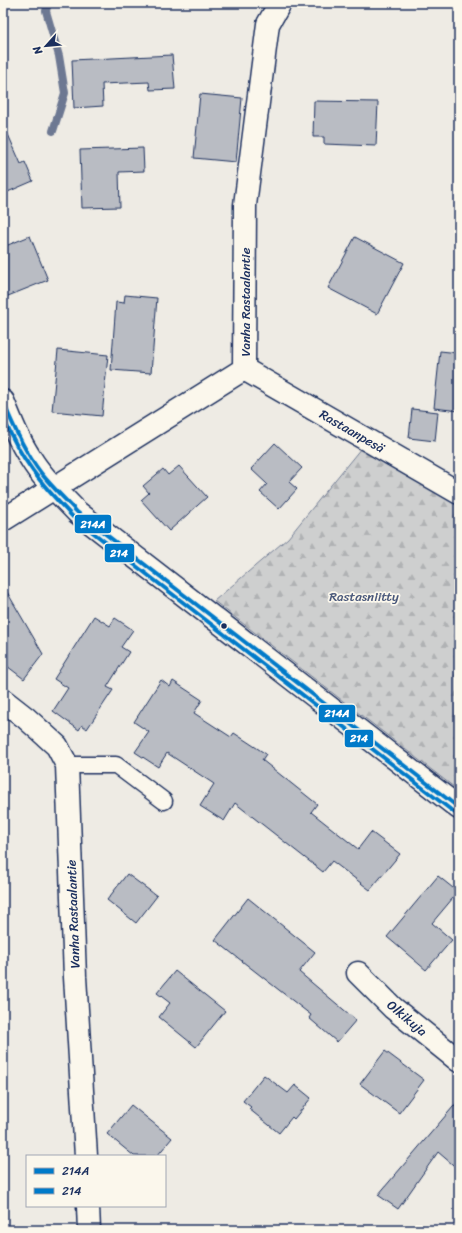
<svg xmlns="http://www.w3.org/2000/svg" width="462" height="1233" font-family="Sriracha,sans-serif">
	<style>
		.forest { fill: url(#forest-firs); stroke: #747f96 }
		.lines { fill: none; stroke-linecap: round; stroke-linejoin: round }
		.stream { stroke: #6d7892; stroke-width: 8 }
		.building { fill: #b9bcc3; stroke: #1b2f5e }
		.service-casing { stroke: #1b2f5e; stroke-width: 19 }
		.minor-casing { stroke: #1b2f5e; stroke-width: 25 }
		.tertiary-casing { stroke: #1b2f5e; stroke-width: 25 }
		.service { stroke: #fbf7ec; stroke-width: 16 }
		.minor { stroke: #fbf7ec; stroke-width: 22 }
		.tertiary { stroke: #fbf7ec; stroke-width: 22 }
		.bus-1-casing { stroke: #fbf7ec; stroke-width: 7 }
		.bus-2-casing { stroke: #fbf7ec; stroke-width: 7 }
		.bus-1 { stroke: #007ac9; stroke-width: 4 }
		.bus-2 { stroke: #007ac9; stroke-width: 4 }
		.bus-dot { fill: #1b2f5e; stroke: #fbf7ec; stroke-width: 1.5 }
		.labels { text-anchor: middle; dominant-baseline: central; stroke-width: 3.5; stroke-linejoin: round; paint-order: stroke }
		.street-label { font-size: 13px; fill: #1b2f5e; stroke: #fbf7ec }
		.park-label { font-size: 13px; fill: #48577a; stroke: #fbf7ec }
		.line-badge { stroke: #fbf7ec; stroke-width: 1.5 }
		.badge-label { font-size: 11px; text-anchor: middle; font-weight: bold; fill: #fff }
	</style>
	<defs>
		<pattern id="forest-firs" width="22" height="20" patternUnits="userSpaceOnUse"><rect width="22" height="20" fill="#cecfcf"/><path d="M5 1l3.5 6h-7zM16 11l3.5 6h-7z" fill="#b0b2b4"/></pattern>
	</defs>
	<rect width="100%" height="100%" fill="#eeebe4"/>
	<filter id="ink" filterUnits="userSpaceOnUse"><feTurbulence type="fractalNoise" baseFrequency=".025" numOctaves="2"/><feDisplacementMap in="SourceGraphic" scale="8" xChannelSelector="R" yChannelSelector="G"/><feConvolveMatrix kernelMatrix="1 2 1 2 8 2 1 2 1" color-interpolation-filters="sRGB"/></filter>
	<g filter="url(#ink)">
		<path class="forest" d="M361,448L459,504V791L214,601L288,538Z"/>
		<g class="lines">
			<path class="stream" d="M48,3L46,11L59,56L65,93L53,131"/>
		</g>
		<path class="building" d="M172,55L175,89L150,90L149,82L102,84L103,106L74,108L72,60Z
			M200,94L242,98L236,162L194,158Z
			M314,101L378,102L376,146L324,144V137H313Z
			M3,123L21,164L25,162L33,181L3,194Z
			M143,148L144,171L119,172L120,207L82,208L80,150Z
			M30,236L48,280L3,298V247Z
			M355,237L404,263L377,314L328,288Z
			M125,295L157,298L151,373L111,370L116,302L124,303Z
			M58,350L108,355L102,416L52,411Z
			M440,351L459,353V411L434,408Z
			M412,409L438,412L435,441L409,438Z
			M275,443L302,468L289,482L297,489L279,509L260,492L267,484L251,469Z
			M179,466L207,497L169,531L141,500L149,493L143,486L163,469L168,475Z
			M3,585L43,654L24,679L3,663Z
			M94,616L110,626L115,618L133,630L121,647L129,652L107,687L113,690L87,729L82,725L79,730L53,711L68,688L54,679Z
			M161,680L170,687L173,681L202,700L194,713L231,737L234,733L266,754L262,760L317,804L311,812L358,849L371,832L400,854L370,890L332,861L323,872L235,803L224,821L200,806L214,784L167,753L158,767L135,752L149,732L134,722Z
			M127,874L157,896L136,923L107,900Z
			M438,876L458,892L432,923L452,940L426,970L387,937Z
			M248,898L315,952L299,972L356,1020L337,1042L309,1018L311,1015L215,940Z
			M175,971L225,1011L196,1047L159,1017L170,1003L157,993Z
			M385,1051L424,1080L399,1113L360,1084Z
			M264,1075L288,1093L295,1085L311,1098L294,1119L292,1117L279,1133L249,1109L251,1107L243,1101Z
			M459,1100V1170L438,1152L398,1209L378,1195Z
			M131,1105L172,1138L157,1156H134L107,1134Z"/>
		<g class="lines">
			<g class="service-casing">
				<path id="service" d="M67,765H116L164,801"/>
			</g>
			<g class="minor-casing">
				<path id="minor" d="M244,369L459,493
					M3,520L244,369L245,205L268,24L280,3
					M3,700L26,718L57,746L67,765L75,977L86,1156
					M358,973L393,1008L459,1061
					M88,1206L89,1230"/>
			</g>
			<g class="tertiary-casing">
				<path id="tertiary" d="M3,401C11,421 19,441 31,459C43,479 61,495 77,512L459,808"/>
			</g>
			<use href="#service" class="service"/>
			<use href="#minor" class="minor"/>
			<use href="#tertiary" class="tertiary"/>
			<g class="bus-1-casing">
				<path id="bus-1" d="M3,401C13,426 24,451 41,473C52,487 65,499 77,512L459,808"/>
			</g>
			<g class="bus-2-casing">
				<path id="bus-2" d="M3,417C21,460 41,484 73,517L455,813"/>
			</g>
			<use href="#bus-1" class="bus-1"/>
			<use href="#bus-2" class="bus-2"/>
		</g>
	</g>
	<circle class="bus-dot" cx="224" cy="626" r="3.5"/>
	<g class="labels">
		<g class="street-label">
			<text transform="translate(245 302) rotate(-90)">Vanha Rastaalantie</text>
			<text transform="translate(352 431) rotate(30)">Rastaanpesä</text>
			<text transform="translate(73 914) rotate(-92)">Vanha Rastaalantie</text>
			<text transform="translate(407 1018) rotate(40)">Olkikuja</text>
		</g>
		<g class="park-label">
			<text x="364" y="596">Rastasniitty</text>
		</g>
	</g>
	<g class="line-badge">
		<rect x="74" y="514" width="38" height="20" rx="4" fill="#007ac9"/>
		<rect x="104" y="543" width="31" height="20" rx="4" fill="#007ac9"/>
		<rect x="318" y="704" width="38" height="19" rx="4" fill="#007ac9"/>
		<rect x="344" y="729" width="30" height="19" rx="4" fill="#007ac9"/>
	</g>
	<g class="badge-label">
		<text x="93" y="528">214A</text>
		<text x="119" y="557">214</text>
		<text x="337" y="717">214A</text>
		<text x="359" y="742">214</text>
	</g>
	<rect width="462" height="1233" fill="none" stroke="#fbf7ec" stroke-width="16"/>
	<rect x="8" y="8" width="446" height="1217" fill="none" stroke="#1b2f5e" stroke-width="1.5" filter="url(#ink)"/>
	<rect x="26" y="1155" width="140" height="52" fill="#fbf7ec" stroke="#a1a7b3"/>
	<rect x="34" y="1168" width="20" height="6" fill="#007ac9" stroke="#a1a7b3"/>
	<text x="62" y="1175" font-size="12" fill="#1b2f5e">214A</text>
	<rect x="34" y="1188" width="20" height="6" fill="#007ac9" stroke="#a1a7b3"/>
	<text x="62" y="1195" font-size="12" fill="#1b2f5e">214</text>
	<g transform="translate(46 46) rotate(243)" stroke="#fbf7ec" stroke-width="3" paint-order="stroke">
	<path d="M0-3L7 15L0 10L-7 15Z" fill="#1b2f5e"/>
	<text y="-6" font-size="11" font-weight="bold" text-anchor="middle" fill="#1b2f5e">N</text>
	</g>
</svg>
